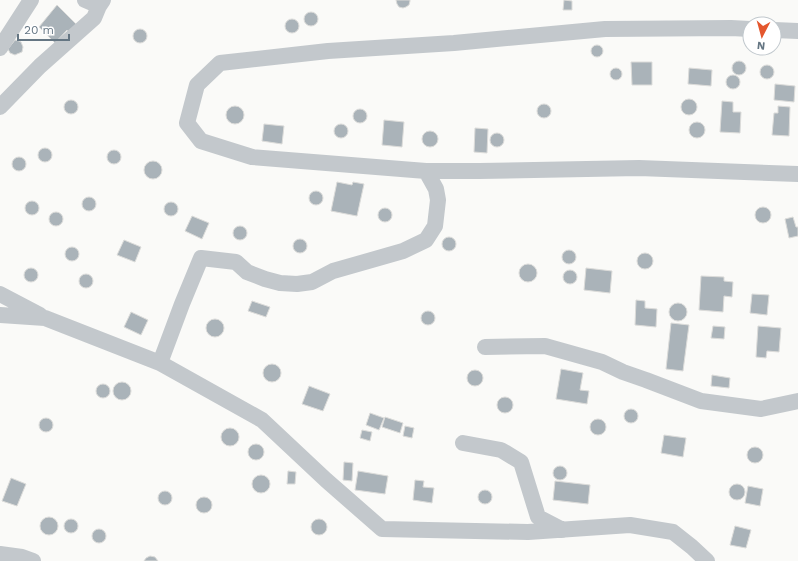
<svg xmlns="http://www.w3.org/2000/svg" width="798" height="561" font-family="'Work Sans',sans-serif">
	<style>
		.building { fill: #aab3b9; stroke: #dcdcda }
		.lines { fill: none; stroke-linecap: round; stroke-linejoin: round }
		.minor { stroke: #c3c8cc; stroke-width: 16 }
	</style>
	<rect width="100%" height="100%" fill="#fafaf8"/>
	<path class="building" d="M396,0H410V1L409,5L406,7L403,8L399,7L397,4Z
		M564,0L572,1V10H563Z
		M57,5L80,28L71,36L67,30L55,43L39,27Z
		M304 19a7 7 0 1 1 14 0a7 7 0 1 1-14 0Z
		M285 26a7 7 0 1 1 14 0a7 7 0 1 1-14 0Z
		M133 36a7 7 0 1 1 14 0a7 7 0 1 1-14 0Z
		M15,40L19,41L21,42L23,47L22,52L17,54L15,55L10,53L8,49Z
		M591 51a6 6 0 1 1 12 0a6 6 0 1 1-12 0Z
		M732 68a7 7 0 1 1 14 0a7 7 0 1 1-14 0Z
		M631,62H652V85H632Z
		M760 72a7 7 0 1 1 14 0a7 7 0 1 1-14 0Z
		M610 74a6 6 0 1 1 12 0a6 6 0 1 1-12 0Z
		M689,68L712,70L711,86L688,84Z
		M726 82a7 7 0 1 1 14 0a7 7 0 1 1-14 0Z
		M775,84L795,86L794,102L774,100Z
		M681 107a8 8 0 1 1 16 0a8 8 0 1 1-16 0Z
		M64 107a7 7 0 1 1 14 0a7 7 0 1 1-14 0Z
		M722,101L733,102V112H741L740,133L720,132Z
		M537 111a7 7 0 1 1 14 0a7 7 0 1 1-14 0Z
		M778,106L790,107L789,136L772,135L774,113H778Z
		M226 115a9 9 0 1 1 18 0a9 9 0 1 1-18 0Z
		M353 116a7 7 0 1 1 14 0a7 7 0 1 1-14 0Z
		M384,120L404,122L402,147L382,145Z
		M689 130a8 8 0 1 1 16 0a8 8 0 1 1-16 0Z
		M334 131a7 7 0 1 1 14 0a7 7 0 1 1-14 0Z
		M264,124L284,126L282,144L262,141Z
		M475,128L488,129L487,153L474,152Z
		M422 139a8 8 0 1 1 16 0a8 8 0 1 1-16 0Z
		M490 140a7 7 0 1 1 14 0a7 7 0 1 1-14 0Z
		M38 155a7 7 0 1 1 14 0a7 7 0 1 1-14 0Z
		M107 157a7 7 0 1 1 14 0a7 7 0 1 1-14 0Z
		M12 164a7 7 0 1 1 14 0a7 7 0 1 1-14 0Z
		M144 170a9 9 0 1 1 18 0a9 9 0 1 1-18 0Z
		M337,182L352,185L353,182L364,184L357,216L331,211Z
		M309 198a7 7 0 1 1 14 0a7 7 0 1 1-14 0Z
		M82 204a7 7 0 1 1 14 0a7 7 0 1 1-14 0Z
		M25 208a7 7 0 1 1 14 0a7 7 0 1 1-14 0Z
		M164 209a7 7 0 1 1 14 0a7 7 0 1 1-14 0Z
		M755 215a8 8 0 1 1 16 0a8 8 0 1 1-16 0Z
		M378 215a7 7 0 1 1 14 0a7 7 0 1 1-14 0Z
		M49 219a7 7 0 1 1 14 0a7 7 0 1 1-14 0Z
		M192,216L209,223L202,239L185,231Z
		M793,217L796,227H798V236L789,238L785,219Z
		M233 233a7 7 0 1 1 14 0a7 7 0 1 1-14 0Z
		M442 244a7 7 0 1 1 14 0a7 7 0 1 1-14 0Z
		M293 246a7 7 0 1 1 14 0a7 7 0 1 1-14 0Z
		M124,240L141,247L135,262L117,255Z
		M65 254a7 7 0 1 1 14 0a7 7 0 1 1-14 0Z
		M562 257a7 7 0 1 1 14 0a7 7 0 1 1-14 0Z
		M637 261a8 8 0 1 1 16 0a8 8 0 1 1-16 0Z
		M519 273a9 9 0 1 1 18 0a9 9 0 1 1-18 0Z
		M24 275a7 7 0 1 1 14 0a7 7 0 1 1-14 0Z
		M586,268L612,271L610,293L584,290Z
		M563 277a7 7 0 1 1 14 0a7 7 0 1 1-14 0Z
		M79 281a7 7 0 1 1 14 0a7 7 0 1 1-14 0Z
		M701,276L724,277V281L733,282L732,297L724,296L723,312L699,310Z
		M752,294L769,295L767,315L750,313Z
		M636,300L645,301V308L657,309L656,327L635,325Z
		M252,301L270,307L266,317L248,311Z
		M669 312a9 9 0 1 1 18 0a9 9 0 1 1-18 0Z
		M421 318a7 7 0 1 1 14 0a7 7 0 1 1-14 0Z
		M131,312L148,320L141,335L124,327Z
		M206 328a9 9 0 1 1 18 0a9 9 0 1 1-18 0Z
		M671,323L689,325L683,371L666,369Z
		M713,326L725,327L724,339L711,338Z
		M758,326L781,328L779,352L767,351L766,358L756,357Z
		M263 373a9 9 0 1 1 18 0a9 9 0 1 1-18 0Z
		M561,369L583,373L580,390L589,391L587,404L556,399Z
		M467 378a8 8 0 1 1 16 0a8 8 0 1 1-16 0Z
		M712,375L730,378L729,388L711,386Z
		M113 391a9 9 0 1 1 18 0a9 9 0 1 1-18 0Z
		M96 391a7 7 0 1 1 14 0a7 7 0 1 1-14 0Z
		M309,386L330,394L323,411L302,404Z
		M497 405a8 8 0 1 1 16 0a8 8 0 1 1-16 0Z
		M624 416a7 7 0 1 1 14 0a7 7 0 1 1-14 0Z
		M370,413L384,418L379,430L366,425Z
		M385,417L403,423L400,433L382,427Z
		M39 425a7 7 0 1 1 14 0a7 7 0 1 1-14 0Z
		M590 427a8 8 0 1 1 16 0a8 8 0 1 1-16 0Z
		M405,426L414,428L412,438L403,436Z
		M221 437a9 9 0 1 1 18 0a9 9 0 1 1-18 0Z
		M362,430L372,432L370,441L360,438Z
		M664,435L686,438L683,457L661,453Z
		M248 452a8 8 0 1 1 16 0a8 8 0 1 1-16 0Z
		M747 455a8 8 0 1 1 16 0a8 8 0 1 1-16 0Z
		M344,462L353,463L352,481L343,480Z
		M553 473a7 7 0 1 1 14 0a7 7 0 1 1-14 0Z
		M288,471L296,472L295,484H287Z
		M358,471L388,476L385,494L355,490Z
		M252 484a9 9 0 1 1 18 0a9 9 0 1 1-18 0Z
		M11,478L26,484L17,506L2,501Z
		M415,480L424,481L423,487L434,488L432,503L413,500Z
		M555,481L590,485L588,504L553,500Z
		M729 492a8 8 0 1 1 16 0a8 8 0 1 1-16 0Z
		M748,486L763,489L760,506L745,503Z
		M478 497a7 7 0 1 1 14 0a7 7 0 1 1-14 0Z
		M158 498a7 7 0 1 1 14 0a7 7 0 1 1-14 0Z
		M196 505a8 8 0 1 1 16 0a8 8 0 1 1-16 0Z
		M40 526a9 9 0 1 1 18 0a9 9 0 1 1-18 0Z
		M64 526a7 7 0 1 1 14 0a7 7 0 1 1-14 0Z
		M311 527a8 8 0 1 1 16 0a8 8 0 1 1-16 0Z
		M735,526L751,530L746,548L730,545Z
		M92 536a7 7 0 1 1 14 0a7 7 0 1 1-14 0Z
		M150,556L155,557L158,561H144L146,558Z"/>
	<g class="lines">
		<path class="minor" d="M85,0L99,6
			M750,29L731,28L605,29L454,43L328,51L220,63L197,85L187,123L201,141L252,157L426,171H479L639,168L798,174
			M774,30L798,31
			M0,48L31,0
			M0,107L40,66L94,18L99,6L103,0
			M0,294L40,315
			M0,315L45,318L160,363L262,420L326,480L382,529L528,532L630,525L673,532L692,547L707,561
			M485,347L545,346L602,362L623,372L646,380L701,401L761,409L798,401
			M160,363L182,304L201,258L236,262L247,272L265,279L280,283L297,284L312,282L333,271L403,251L426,240L435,226L438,200L436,189L426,171
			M463,443L501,450L521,462L538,517L563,530
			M0,554L22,557L33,561"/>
	</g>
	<g transform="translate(762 36) rotate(186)"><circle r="19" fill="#ffffff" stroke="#c1c8cd"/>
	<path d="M0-3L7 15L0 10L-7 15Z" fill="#e4572e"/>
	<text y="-6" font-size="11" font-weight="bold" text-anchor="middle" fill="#657683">N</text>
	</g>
	<path d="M18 34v6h51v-6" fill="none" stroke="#657683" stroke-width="2"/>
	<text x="24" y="34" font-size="12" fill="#657683" stroke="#ffffff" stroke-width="3" paint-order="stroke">20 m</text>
</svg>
